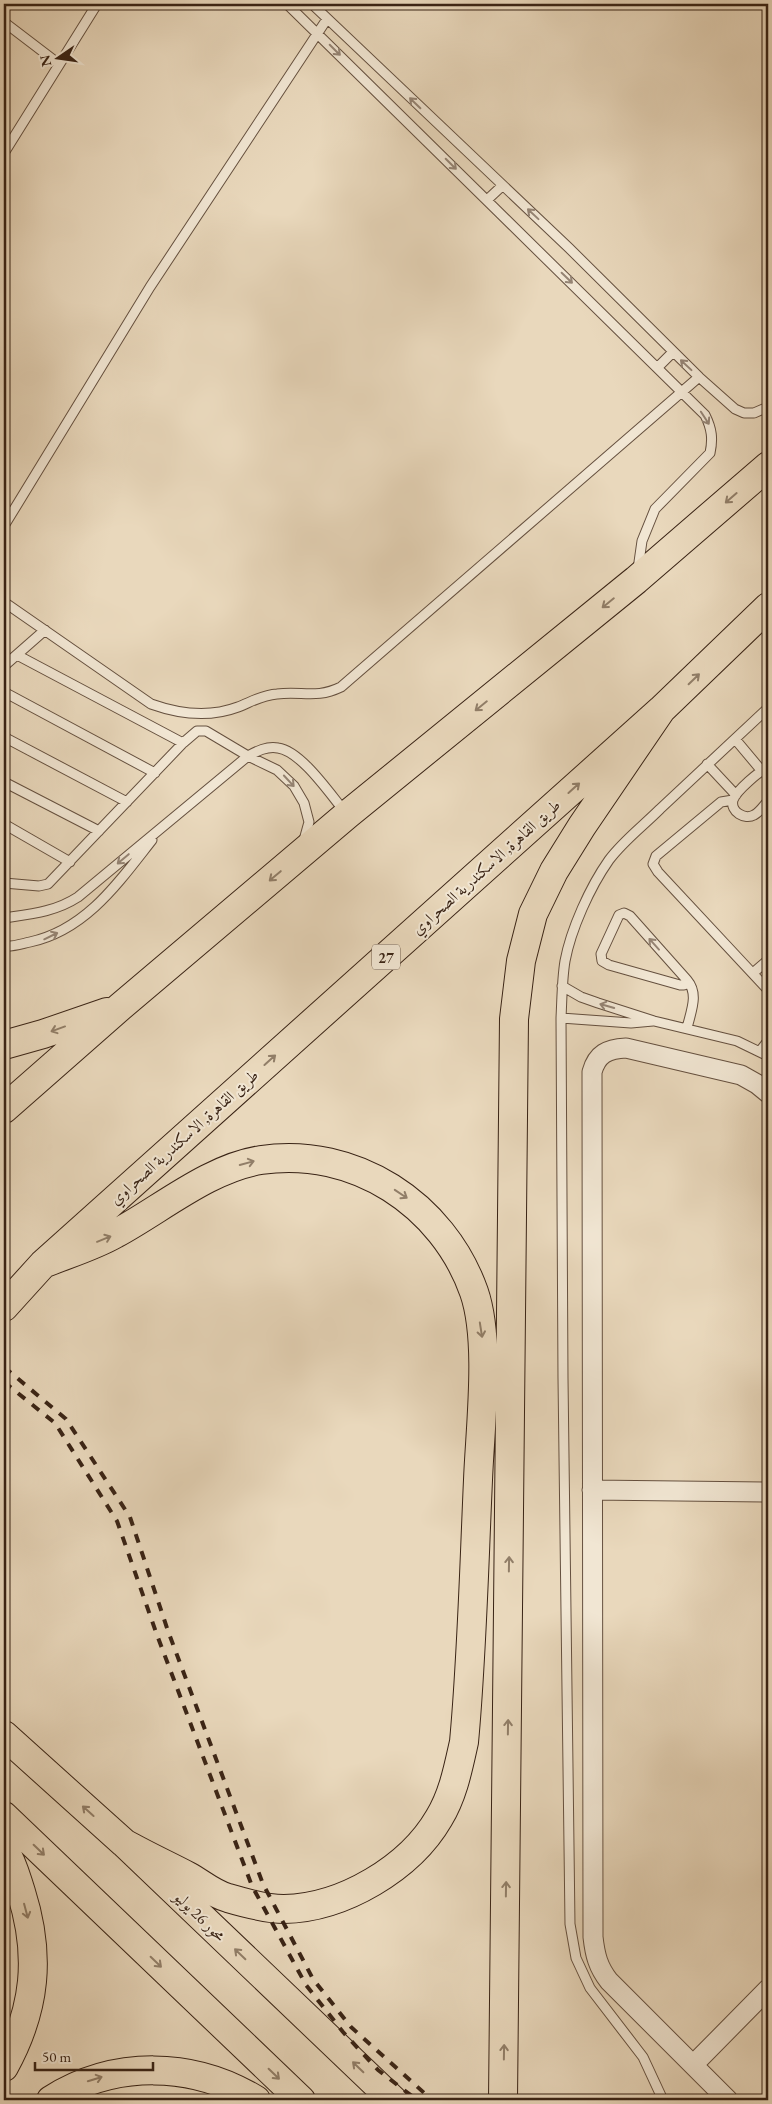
<svg xmlns="http://www.w3.org/2000/svg" width="772" height="2104" font-family="'EB Garamond',Amiri,serif">
<rect width="100%" height="100%" fill="#e9d8bc"/>
<filter id="stains"><feTurbulence type="fractalNoise" baseFrequency=".004" numOctaves="4"/><feColorMatrix values="0 0 0 0 .2 0 0 0 0 .09 0 0 0 0 .02 0 0 0 .5 -.17"/></filter>
<radialGradient id="worn" r=".72"><stop offset=".6" stop-color="#630" stop-opacity="0"/><stop offset="1" stop-color="#630" stop-opacity=".3"/></radialGradient>
<g fill="none" stroke-linecap="round" stroke-linejoin="round">
<defs>
<path id="lane" d="M287 4 705 415C712 429 713 439 710 453L655 509 642 541 638 569
M312 4 569 248 699 377 735 409 744 413H754L768 407
M4 22 59 64
M4 153 97 4
M487 200 502 186
M658 367 673 352
M4 526 150 287 327 19
M4 602 151 704C179 714 209 718 238 707 251 702 262 695 277 694 303 691 316 699 341 687L699 377
M17 655 183 743
M4 666 45 630
M4 692 155 773
M4 737 127 802
M735 739 761 770
M707 764 736 795
M768 768C760 770 736 791 733 800 730 812 745 820 754 815 760 812 764 805 768 801
M4 782 99 831
M733 800 721 802 656 856 653 864 658 872 768 990
M4 824 70 862
M4 883 39 886 48 884 183 743 197 731H206L248 756 277 770 294 786 304 803 309 822 304 840
M4 918C31 914 55 912 78 897L248 756C257 751 267 746 278 748 301 751 330 794 345 812
M4 946C13 947 21 944 30 942 86 930 119 882 152 840
M753 973 768 960
M687 980 684 985H680L609 965 602 961 601 954 619 915 624 913 630 916 687 980C699 994 691 1011 687 1028
M562 986 581 997 598 1003 654 1021 737 1041 768 1056
M561 1018 631 1023 653 1021
M760 1051 768 1041
M663 2100 643 2057 590 1988 576 1958 570 1924 563 1378 561 1018C562 999 562 979 565 961 571 929 590 887 609 860 623 841 643 826 660 809 696 775 732 742 768 708"/>
<path id="street" d="M592 1490 768 1492
M693 2065 768 1989
M728 2100 609 1981C598 1967 595 1955 593 1937L592 1072C597 1054 607 1049 626 1048L741 1075 757 1084 768 1093"/>
<path id="highway" d="M4 1045 43 1034 107 1012
M4 1109 120 1007 348 814 636 580 768 466
M43 1264C67 1254 92 1247 115 1234 160 1210 209 1168 261 1160 354 1146 443 1204 474 1292 491 1341 480 1427 478 1480 474 1568 472 1656 464 1742 458 1769 453 1795 439 1818 410 1868 343 1908 284 1909 266 1909 245 1903 228 1898 213 1894 201 1883 188 1876 167 1865 145 1855 124 1843
M4 1307 43 1264 661 710 768 607
M4 1735 124 1843 393 2100
M4 1816 301 2100
M4 1849C13 1863 16 1877 21 1892 41 1955 36 2009 4 2067
M51 2100C114 2060 193 2061 256 2100
M503 2100 514 1019 521 961 533 914 554 871 582 826 661 710"/>
</defs>
<use href="#lane" stroke="#65503f" stroke-width="11"/>
<use href="#street" stroke="#65503f" stroke-width="21"/>
<use href="#highway" stroke="#392315" stroke-width="30"/>
<use href="#lane" stroke="#f1e6d3" stroke-width="9"/>
<use href="#street" stroke="#f1e6d3" stroke-width="19"/>
<use href="#highway" stroke="#e9d8bc" stroke-width="28"/>
<path stroke="#392315" stroke-width="4" stroke-dasharray="9 9" stroke-linecap="butt" d="M4 1367 66 1419 130 1517 168 1631 263 1884 313 1979 351 2027 432 2100
M4 1382 55 1423 117 1521 157 1635 252 1886 306 1985 343 2032 378 2070 417 2100"/>
</g>
<defs><path id="oneway-shaft" d="M-6 0H5M1.5-3L5.5 0L1.5 3" fill="none" stroke-width="1.6" stroke-linecap="round" stroke-linejoin="round" transform="scale(1.25)"/></defs>
<g stroke="#958474">
<use href="#oneway-shaft" transform="translate(335 50) rotate(45)"/>
<use href="#oneway-shaft" transform="translate(415 103) rotate(-136)"/>
<use href="#oneway-shaft" transform="translate(451 164) rotate(45)"/>
<use href="#oneway-shaft" transform="translate(533 214) rotate(-137)"/>
<use href="#oneway-shaft" transform="translate(567 278) rotate(44)"/>
<use href="#oneway-shaft" transform="translate(686 365) rotate(-137)"/>
<use href="#oneway-shaft" transform="translate(705 418) rotate(57)"/>
<use href="#oneway-shaft" transform="translate(289 781) rotate(47)"/>
<use href="#oneway-shaft" transform="translate(123 859) rotate(140)"/>
<use href="#oneway-shaft" transform="translate(51 936) rotate(-26)"/>
<use href="#oneway-shaft" transform="translate(654 944) rotate(-132)"/>
<use href="#oneway-shaft" transform="translate(607 1006) rotate(-164)"/>
</g>
<g stroke="#917e68">
<use href="#oneway-shaft" transform="translate(731 498) rotate(139)"/>
<use href="#oneway-shaft" transform="translate(608 603) rotate(141)"/>
<use href="#oneway-shaft" transform="translate(694 679) rotate(-44)"/>
<use href="#oneway-shaft" transform="translate(481 706) rotate(141)"/>
<use href="#oneway-shaft" transform="translate(574 788) rotate(-42)"/>
<use href="#oneway-shaft" transform="translate(275 876) rotate(140)"/>
<use href="#oneway-shaft" transform="translate(58 1029) rotate(160)"/>
<use href="#oneway-shaft" transform="translate(270 1060) rotate(-42)"/>
<use href="#oneway-shaft" transform="translate(247 1163) rotate(-15)"/>
<use href="#oneway-shaft" transform="translate(401 1194) rotate(34)"/>
<use href="#oneway-shaft" transform="translate(104 1239) rotate(-22)"/>
<use href="#oneway-shaft" transform="translate(481 1330) rotate(81)"/>
<use href="#oneway-shaft" transform="translate(509 1564) rotate(-89)"/>
<use href="#oneway-shaft" transform="translate(508 1727) rotate(-89)"/>
<use href="#oneway-shaft" transform="translate(88 1811) rotate(-138)"/>
<use href="#oneway-shaft" transform="translate(39 1850) rotate(44)"/>
<use href="#oneway-shaft" transform="translate(506 1889) rotate(-89)"/>
<use href="#oneway-shaft" transform="translate(26 1911) rotate(75)"/>
<use href="#oneway-shaft" transform="translate(240 1954) rotate(-136)"/>
<use href="#oneway-shaft" transform="translate(156 1962) rotate(44)"/>
<use href="#oneway-shaft" transform="translate(504 2052) rotate(-89)"/>
<use href="#oneway-shaft" transform="translate(358 2067) rotate(-136)"/>
<use href="#oneway-shaft" transform="translate(274 2074) rotate(44)"/>
<use href="#oneway-shaft" transform="translate(95 2079) rotate(-17)"/>
</g>
<g text-anchor="middle" dominant-baseline="central" stroke-width="4" stroke-linejoin="round" paint-order="stroke">
<rect fill="#f1e6d3" stroke="#705e4e" stroke-width="1" x="372" y="944.5" width="28" height="25" rx="4"/>
<g font-size="15" font-weight="bold" fill="#392315">
<text x="386" y="957">27</text>
</g>
<g font-size="16" fill="#392315" stroke="#f1e6d3">
<text transform="translate(486 867) rotate(-42)">طريق القاهرة, الاسكندرية الصحراوي</text>
<text transform="translate(184 1137) rotate(-42)">طريق القاهرة, الاسكندرية الصحراوي</text>
<text transform="translate(200 1916) rotate(44)">محور 26 يوليو</text>
</g>
</g>
<rect width="772" height="2104" fill="none" stroke="#e9d8bc" stroke-width="20"/>
<rect x="5" y="5" width="762" height="2094" fill="none" stroke="#392315" stroke-width="2.5"/>
<rect x="10" y="10" width="752" height="2084" fill="none" stroke="#392315"/>
<g transform="translate(58 58) rotate(257)" stroke="#f1e6d3" stroke-width="4" paint-order="stroke">
<path d="M0-4L9 19L0 12L-9 19Z" fill="#392315"/>
<text y="-8" font-size="14" font-weight="bold" text-anchor="middle" fill="#392315">N</text>
</g>
<path d="M35 2062v8h118v-8" fill="none" stroke="#392315" stroke-width="2.5"/>
<text x="42" y="2062" font-size="15" fill="#392315" stroke="#f1e6d3" stroke-width="4" paint-order="stroke">50 m</text>
<rect width="100%" height="100%" filter="url(#stains)"/>
<rect width="100%" height="100%" fill="url(#worn)"/>
</svg>
